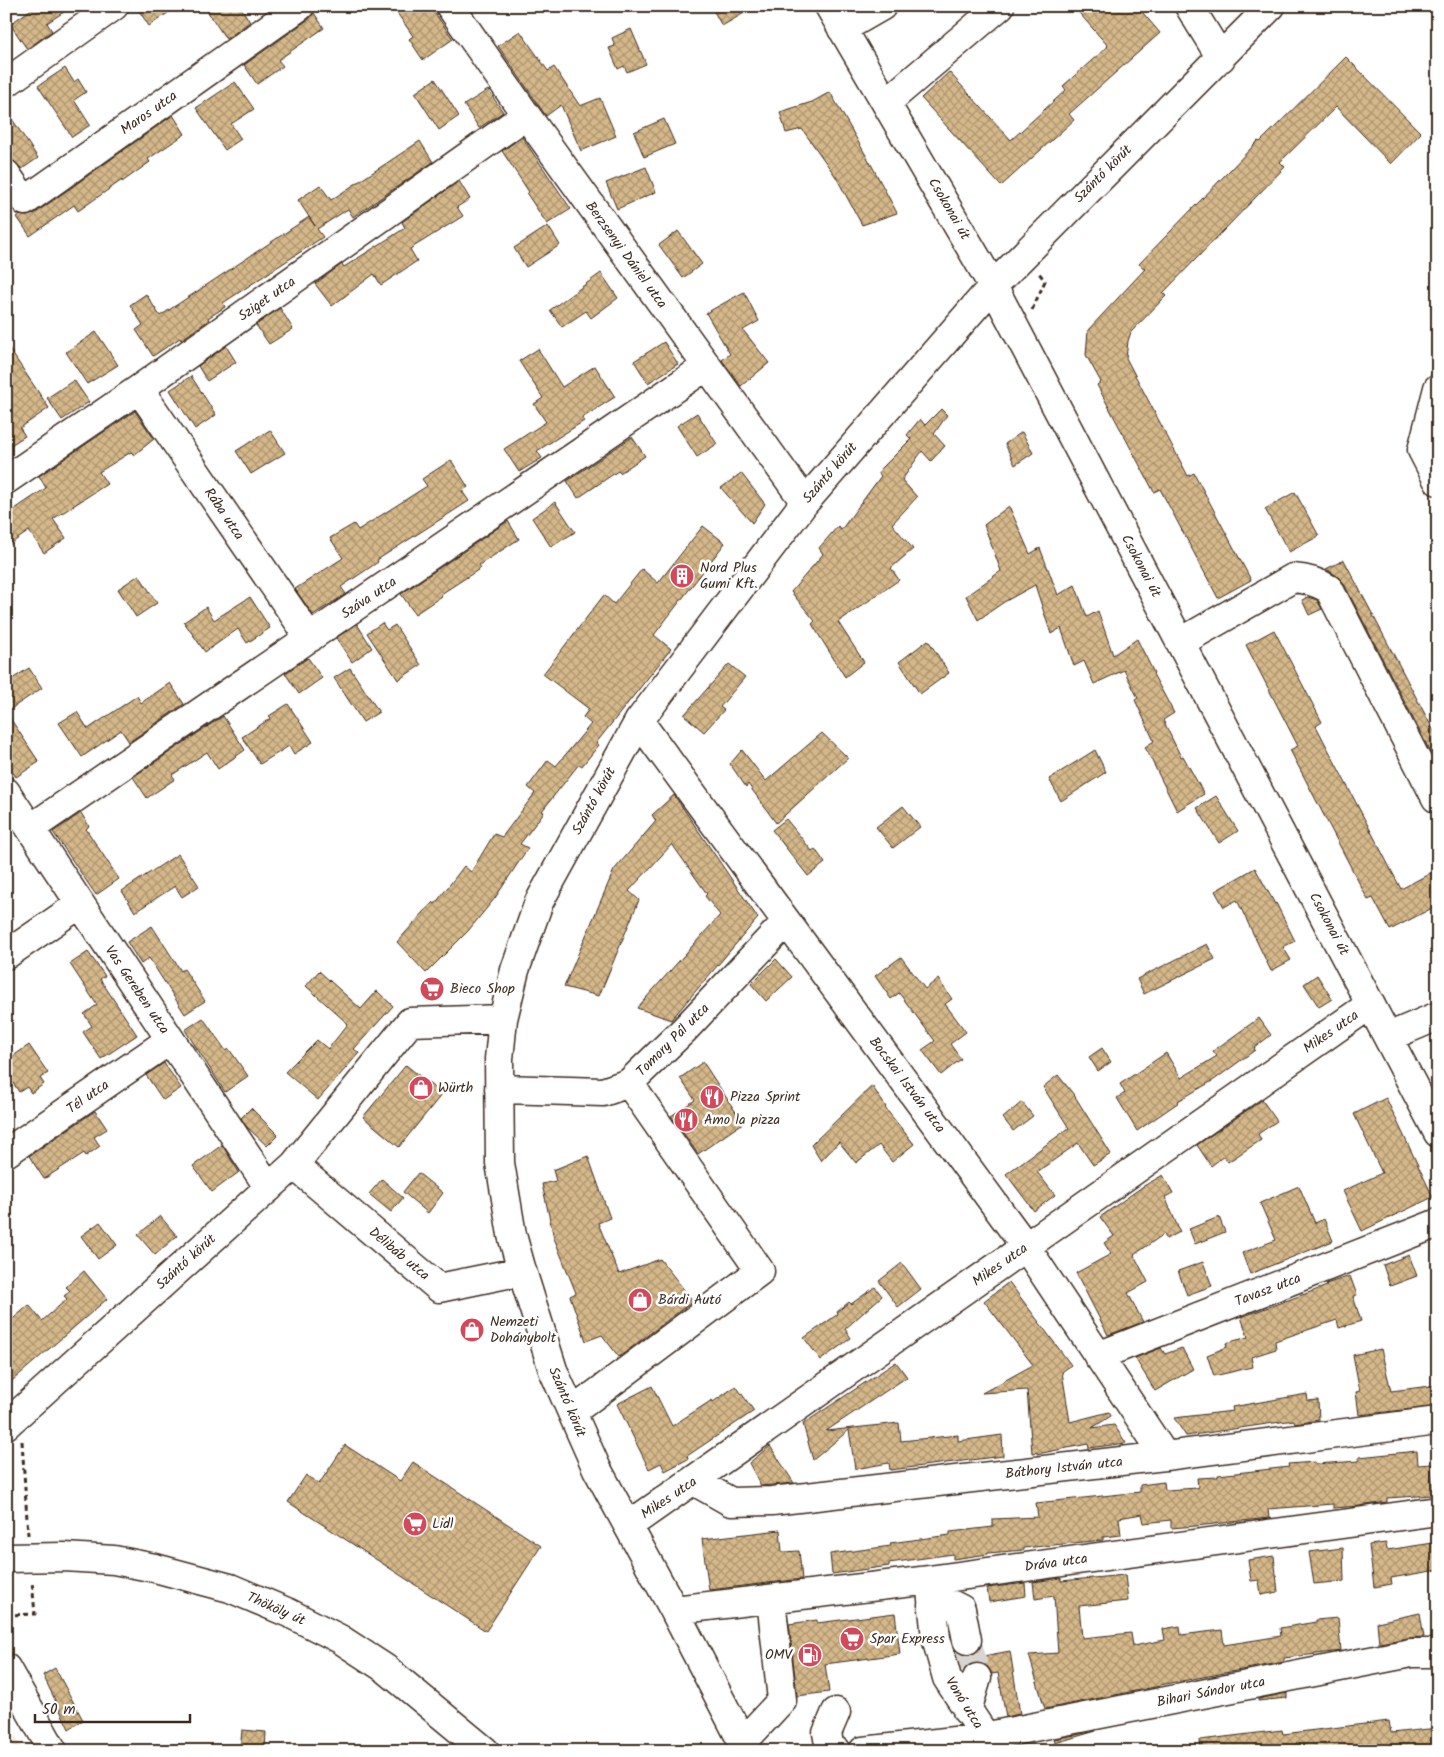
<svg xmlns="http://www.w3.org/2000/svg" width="1444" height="1757" font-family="Kalam,sans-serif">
<defs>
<pattern id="building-cross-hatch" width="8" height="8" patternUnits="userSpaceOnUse" patternTransform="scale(1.25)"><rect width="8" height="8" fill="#d5b88a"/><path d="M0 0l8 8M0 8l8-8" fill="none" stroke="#ae9670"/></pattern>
</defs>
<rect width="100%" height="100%" fill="#fff"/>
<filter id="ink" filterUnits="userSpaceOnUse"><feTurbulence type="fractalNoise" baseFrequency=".02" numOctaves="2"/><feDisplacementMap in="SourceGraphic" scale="10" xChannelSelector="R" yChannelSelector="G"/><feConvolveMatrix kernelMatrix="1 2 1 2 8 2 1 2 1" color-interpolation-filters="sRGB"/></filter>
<g filter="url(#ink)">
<path fill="#f2eadc" d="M6 1718 23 1751H6Z"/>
<path fill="url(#building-cross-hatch)" stroke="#3b2a1e" d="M36 6H73L47 23 52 31 27 49 10 24Z
M136 6H178L149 26Z
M204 6H240L250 22 226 39Z
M407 6H430L453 39 423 60 409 39 413 36 397 13Z
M711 6H756L722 26Z
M1073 6H1137L1160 33 1069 114 1074 120 1001 186 921 98 949 72 1011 140 1066 90 1063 86 1108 46Z
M314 13 324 28 278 60 283 66 257 84 244 65 309 19Z
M631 29 646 64 627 72 624 66 618 69 609 48 615 46 612 38Z
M520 31 548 71 554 67 580 106 600 98 616 136 581 151 561 105 546 116 498 46Z
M1346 57 1421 133 1391 164 1336 107 1280 162 1285 167 1163 293 1166 296 1131 332 1128 341 1126 358 1188 476 1194 473 1251 580 1218 598 1160 489 1154 492 1097 385 1101 382 1086 355 1088 330 1145 269 1139 264 1258 141 1260 142Z
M65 68 74 82 78 79 86 92 74 100 90 125 72 137 38 86Z
M435 79 459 116 439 130 415 93Z
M235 82 254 109 231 124 241 139 225 150 196 108Z
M488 90 503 112 479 128 464 105Z
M830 92 872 166 897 213 862 225 836 177 802 129 786 133 780 112 812 102Z
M6 110 38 158 22 169 13 160 6 159Z
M173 115 185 134 148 159 150 162 122 182V180L78 211 74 205 30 236 17 217 20 215 27 216 34 214Z
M664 119 675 144 644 157 634 132Z
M522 137 571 209 547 224 527 194 529 192 502 151Z
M420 141 433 162 353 217 348 209 317 229 323 237 223 303 225 307 208 318 209 320 181 340 180 338 153 356 136 330 143 325 130 305 146 294 160 316 309 217 315 226 298 200 320 185 331 200Z
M646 167 656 192 617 209 606 183Z
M459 181 470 199 457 207 463 216 410 249 417 261 381 285 374 274 332 306 315 284 342 264 344 267 405 228 402 222Z
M548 226 560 245 526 267 514 248Z
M678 231 702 264 683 278 659 245Z
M601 273 618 298 591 318 586 311 562 327 550 310Z
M744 292 759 321 743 330 769 363 741 386 722 360 730 354 706 313Z
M280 308 293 329 269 344 256 325Z
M96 332 118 365 87 384 66 352Z
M664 342 678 364 648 383 634 361Z
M6 344 49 408 20 428 25 436 6 448Z
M226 346 236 362 207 381 198 366Z
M538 349 562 387 595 366 615 397 582 418 584 421 537 451 542 458 519 472 504 449 546 422 534 404 543 398 519 361Z
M191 376 216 415 195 429 170 390Z
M74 380 89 402 62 420 47 398Z
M941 409 947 415 934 434 945 446 931 461 922 451 902 480 917 497 892 524 913 549 891 568 899 580 838 622 864 662 845 677 812 624 815 621 791 592 823 554 819 548 838 526 841 530 881 476 878 472 911 439 907 435 920 419 925 425Z
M135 411 154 439 134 455 131 452 99 472 107 484 53 519 66 538 44 553 29 531 6 547V515L46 488 39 476Z
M697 413 717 444 697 457 677 426Z
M270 430 285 453 251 474 236 451Z
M1022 432 1033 453 1015 465 1005 444Z
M632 437 645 456 620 473 618 471 578 498 567 481Z
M451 460 468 487 462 491 469 501 377 560 378 562 341 587 346 594 313 615 295 589 343 558 330 538 354 524 358 530 427 486 422 479Z
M741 473 765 504 752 523 721 488Z
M1295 492 1319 536 1289 552 1265 509Z
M555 502 575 532 551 547 532 518Z
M1009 506 1030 554 1040 548 1058 595 1075 585 1087 617 1098 611 1113 655 1137 639 1154 673 1153 674 1174 713 1163 720 1181 757 1183 756 1204 794 1177 811 1145 747 1154 741 1135 700 1138 698 1124 670 1094 684 1084 661 1074 666 1061 628 1051 634 1035 585 1004 602 978 620 966 596 1001 571 984 525Z
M508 521 519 539 479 565 481 568 441 594 442 596 415 614 401 594Z
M703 526 725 543 654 635 671 649 596 743 599 745 582 766 579 764 542 811 544 812 520 844 528 848 495 898 468 931 426 973 397 942 433 902 435 904 464 866 471 872 494 834 502 837 535 793 528 787 548 760 556 766 591 724 583 717 589 709 543 674 604 595 614 604 642 569 658 583Z
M1344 560 1438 739V767L1343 582 1337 576 1326 569Z
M139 575 157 603 136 617 118 589Z
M250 597 270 628 247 643 238 629 205 652 184 622 206 607 214 620Z
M1308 597 1317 600 1322 609 1309 615 1302 600Z
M382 623 387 630 395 625 421 665 398 680 367 633Z
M357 624 372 648 352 662 336 638Z
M1274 630 1322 722 1316 726 1401 889 1438 869V905L1390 930 1373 898 1368 900 1290 750 1298 746 1246 645Z
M928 640 949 673 920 694 899 662Z
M308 658 322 678 299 694 285 673Z
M729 664 745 677 720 707 724 710 704 732 684 715Z
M29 668 42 688 6 712 39 762 16 777 6 763V683Z
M350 668 379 712 363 722 334 678Z
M170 683 184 704 129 742 121 730 82 757 59 723 77 712 88 729 137 696 141 703Z
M288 704 313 742 294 754 289 746 260 764 242 737 271 718 269 716Z
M223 716 245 750 218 769 207 752 172 775 175 779 147 798 133 777Z
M822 733 848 758 776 823 748 784 746 787 730 764 742 750 766 781Z
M1095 750 1106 772 1061 801 1049 779Z
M674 795 758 918 671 1020 637 1008 720 915 705 896 707 894 672 844 629 891 639 900 599 996 564 987 614 870 656 821 652 815Z
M1216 796 1238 831 1219 843 1197 808Z
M903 806 920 827 893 848 876 827Z
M81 813 89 826 86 829 119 879 96 895 53 832Z
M786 819 812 851 815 849 825 863 808 876 772 830Z
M178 854 199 886 182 897 175 886 135 912 122 891Z
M1255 868 1275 904 1276 903 1295 941 1283 947 1291 960 1271 971 1237 900 1224 907 1215 891Z
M152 926 181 971 184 969 205 1001 185 1014 149 958 141 964 127 942Z
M1207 944 1215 959 1144 994 1137 979Z
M88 952 105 976 100 979 137 1035 101 1059 83 1032 92 1026 84 1014 97 1005 70 964Z
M901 957 925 989 938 979 952 999 945 1004 966 1032 950 1044 961 1059 941 1075 922 1050 935 1041 899 993 891 999 875 976Z
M776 959 792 977 766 1001 751 984Z
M319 971 361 1009 377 991 393 1006 354 1049 359 1053 318 1100 285 1072 317 1040 328 1049 348 1024 306 986Z
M1317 975 1332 999 1319 1007 1304 984Z
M203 1018 226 1051 229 1049 248 1076 225 1092 185 1030Z
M1259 1018 1271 1035 1254 1048 1255 1050 1214 1080 1178 1101 1179 1102 1137 1131 1117 1098 1125 1093 1120 1084 1166 1053 1181 1078 1217 1056 1213 1051Z
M29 1045 48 1073 40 1078 44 1084 31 1093 27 1087 19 1092 6 1072V1061Z
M1102 1048 1111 1062 1098 1071 1089 1057Z
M703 1062 743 1123 698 1154 671 1116 695 1100 680 1078Z
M164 1063 181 1088 163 1100 146 1075Z
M406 1065 442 1094 399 1147 363 1117Z
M1058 1075 1074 1095 1111 1154 1093 1165 1078 1143 1037 1172 1055 1195 1034 1211 1006 1174 1069 1128 1043 1087Z
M872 1086 886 1107 885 1108 914 1144 892 1162 879 1145 856 1163 839 1142 821 1161 811 1145Z
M1386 1098 1433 1197 1362 1231 1343 1191 1382 1173 1354 1114Z
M1262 1100 1277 1121 1258 1134 1261 1140 1228 1162 1224 1156 1211 1166 1197 1145Z
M1022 1102 1033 1116 1013 1131 1003 1118Z
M251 1108 278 1135 267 1146 246 1126 241 1118Z
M95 1111 107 1129 94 1137 100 1146 86 1156 84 1153 44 1179 29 1156Z
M222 1145 239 1172 212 1192 193 1166Z
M588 1156 610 1218 598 1223 619 1274 660 1259 693 1301 619 1357 602 1335 586 1341 570 1296 576 1293 554 1238 542 1184 556 1181 553 1170Z
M418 1173 443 1193 428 1213 403 1192Z
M1163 1175 1173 1193 1165 1197 1180 1232 1166 1239 1164 1234 1134 1255 1148 1282 1128 1293 1143 1322 1108 1335 1076 1273 1111 1254 1104 1243 1114 1236 1100 1217 1142 1187Z
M382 1179 403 1198 391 1212 369 1194Z
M1299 1186 1315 1223 1324 1219 1333 1241 1250 1274 1242 1253 1276 1240 1260 1203Z
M160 1216 177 1236 155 1255 138 1235Z
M1219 1217 1225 1232 1195 1244 1189 1229Z
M100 1222 117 1245 98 1259 81 1236Z
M1409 1255 1417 1276 1390 1286 1383 1265Z
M1203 1262 1212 1286 1187 1295 1178 1271Z
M902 1263 921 1289 898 1307 879 1281Z
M84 1271 107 1299 6 1386V1325L29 1305 42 1321 67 1299 64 1296 70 1291 66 1287Z
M1350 1276 1357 1295 1353 1296 1361 1321 1339 1328 1337 1320 1275 1341 1276 1349 1251 1357 1253 1367 1214 1376 1207 1355 1227 1347 1226 1343 1248 1337 1241 1317 1327 1286 1326 1284Z
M1009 1282 1071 1365 1062 1372 1070 1422 1109 1412 1111 1416 1092 1428 1114 1425 1126 1443 1089 1448 1088 1444 1037 1454V1452L1032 1453 1027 1390 982 1393 1033 1365 984 1301Z
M875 1287 882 1296 845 1329 851 1338 821 1360 804 1338 838 1314 837 1312 849 1302 851 1304Z
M1161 1348 1165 1354 1182 1348 1193 1369 1155 1391 1135 1358Z
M1381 1349 1391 1391 1438 1385V1406L1359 1415 1356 1392 1360 1391 1353 1355Z
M896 1362 907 1377 826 1431 899 1423 901 1441 958 1435V1441L1002 1435 1003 1456 890 1470 889 1463 855 1469 849 1430 813 1460 803 1424Z
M652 1386 672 1426 712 1400 713 1402 736 1386 754 1411 687 1456 688 1459 665 1471 661 1463 649 1469 617 1404Z
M1307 1394 1308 1401 1318 1400 1319 1420 1295 1424 1294 1420 1186 1436 1174 1418 1233 1411 1232 1407Z
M345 1445 400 1481 413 1462 541 1546 486 1631 288 1502 306 1475 319 1484Z
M770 1446 794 1483 761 1486 749 1463Z
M1417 1451 1418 1465 1431 1464 1433 1495 1387 1498V1502L1359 1506 1333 1508V1504L1268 1509 1269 1518 1196 1526 1171 1528V1520L1144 1523 1142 1514 1119 1518 1121 1535 1103 1537V1540L1024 1548V1550L988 1553V1554L953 1559V1554L889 1563V1566L832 1574 830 1554 891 1546 890 1543 950 1535V1532L993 1527V1519L1038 1517 1036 1503 1140 1492V1485L1164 1482 1165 1490 1198 1488 1197 1478 1218 1477V1475L1289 1467 1288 1464 1315 1462 1316 1464 1359 1461V1457Z
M780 1530 782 1552 799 1551 802 1579 709 1590 702 1539Z
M1386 1543 1387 1550 1433 1543 1437 1570 1391 1578 1392 1584 1374 1587 1369 1545Z
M1343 1548 1344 1581 1314 1584 1309 1552Z
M1274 1556 1278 1592 1261 1595 1259 1580 1251 1581 1248 1560Z
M1125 1575 1128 1601 1079 1606 1082 1638 1131 1633 1133 1646 1165 1640 1163 1629 1180 1626 1181 1635 1222 1630 1224 1645 1281 1636 1280 1628 1316 1622V1620L1338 1618 1341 1651 1284 1658V1662L1160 1685V1686L1045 1709 1029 1655 1058 1653 1054 1596 1035 1599 1033 1582 1061 1578V1581Z
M1025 1583 1026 1596 989 1602 987 1588Z
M895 1613 900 1654 825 1664 829 1692 797 1696 789 1624 817 1620V1623Z
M1420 1613 1424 1637 1408 1638 1379 1643 1377 1622Z
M1010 1651 1020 1714 1006 1717 998 1673 992 1674 988 1667 981 1663H973L965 1669 962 1660Z
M55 1668 83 1720 69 1729 43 1675Z
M1287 1693V1698L1258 1701V1699Z
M1389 1721 1391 1733 1438 1728V1751H1201L1200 1740 1282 1730 1283 1734Z
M242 1730 266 1732 265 1751H240Z
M1096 1731 1055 1743 1054 1739Z"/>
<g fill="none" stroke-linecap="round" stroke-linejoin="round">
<path stroke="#d8d4d2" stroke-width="28" stroke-dasharray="28 14" stroke-linecap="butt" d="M967 1640 977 1678"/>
<defs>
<path id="minor" d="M450 6 526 115 805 502
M829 6 993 286 1438 1133
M1189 6 1221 58
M842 29 882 6
M6 83 114 6
M886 103 1000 6
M6 174 25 201 300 6
M1438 388 1422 450 1438 481
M139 389 310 638
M6 480 139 389 526 115
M1181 642 1293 578C1306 579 1318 582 1329 589L1436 798
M639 721 1026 1247 1165 1456
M6 792 269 1188
M31 828 707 366
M6 955 80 904
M1388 1037 1438 1016
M499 1089 603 1092 629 1083 684 1030 786 922
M6 1153 170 1040
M294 1165 439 1288 522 1271
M1098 1356 1438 1223
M572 1412 760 1271 629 1083
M6 1425 294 1165 410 1022 503 1019
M694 1481 731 1502 772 1501 1165 1456 1438 1421
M628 1526 1371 1004
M930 1580 936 1638 947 1678 985 1736 987 1751
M932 1605H953L961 1609 967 1640
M674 1610 930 1580 1438 1511
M6 1668 53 1751
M967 1711 977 1678
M742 1743 782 1700 771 1599
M747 1751 674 1610 597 1469 553 1370 522 1271 512 1235 500 1163 499 1059 503 1019 515 970 539 902 639 721 805 502 993 286 1271 6
M836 1751 830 1749 827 1733 836 1712
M863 1751 973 1739 1411 1653H1438"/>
<path id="major" d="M6 1558 64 1557 114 1560 155 1568 230 1588 289 1613 340 1639 386 1669 485 1751
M745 1751V1747"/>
</defs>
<use href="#minor" stroke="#3b2a1e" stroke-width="31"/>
<use href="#major" stroke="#3b2a1e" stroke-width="31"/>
<path stroke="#3b2a1e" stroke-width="3" stroke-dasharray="5 4" stroke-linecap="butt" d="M1032 310 1045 281 1039 273
M22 1441 28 1535
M6 1615 35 1614 32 1581"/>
<use href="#minor" stroke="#fff" stroke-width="28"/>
<use href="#major" stroke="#fff" stroke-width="28"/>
</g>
</g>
<defs>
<symbol id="building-disc" viewBox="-11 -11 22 22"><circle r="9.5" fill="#d1495b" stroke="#fff"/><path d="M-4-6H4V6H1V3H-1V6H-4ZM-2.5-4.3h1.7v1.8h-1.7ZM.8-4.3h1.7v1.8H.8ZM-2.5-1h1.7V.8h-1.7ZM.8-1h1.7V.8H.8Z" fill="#fff"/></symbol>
<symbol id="supermarket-disc" viewBox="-11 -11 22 22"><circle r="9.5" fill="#d1495b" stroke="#fff"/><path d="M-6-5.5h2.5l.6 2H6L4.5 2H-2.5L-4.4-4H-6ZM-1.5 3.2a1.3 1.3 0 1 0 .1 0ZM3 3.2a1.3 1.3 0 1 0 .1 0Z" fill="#fff"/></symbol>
<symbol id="shop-disc" viewBox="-11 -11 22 22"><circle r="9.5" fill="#d1495b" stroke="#fff"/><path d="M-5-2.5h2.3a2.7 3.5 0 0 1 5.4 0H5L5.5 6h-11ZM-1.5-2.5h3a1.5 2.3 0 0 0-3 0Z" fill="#fff"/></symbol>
<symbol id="restaurant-disc" viewBox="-11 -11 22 22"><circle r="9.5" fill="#d1495b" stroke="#fff"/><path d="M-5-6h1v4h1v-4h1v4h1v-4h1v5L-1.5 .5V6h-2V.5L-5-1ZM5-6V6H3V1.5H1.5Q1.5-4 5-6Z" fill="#fff"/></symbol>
<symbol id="fuel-disc" viewBox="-11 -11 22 22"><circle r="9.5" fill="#d1495b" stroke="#fff"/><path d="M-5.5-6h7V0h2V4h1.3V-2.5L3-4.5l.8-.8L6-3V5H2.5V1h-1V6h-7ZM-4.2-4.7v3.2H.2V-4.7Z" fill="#fff"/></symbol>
</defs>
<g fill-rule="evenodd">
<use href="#building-disc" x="668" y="562" width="28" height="28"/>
<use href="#supermarket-disc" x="418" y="975" width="28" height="28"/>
<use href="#shop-disc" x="407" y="1074" width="28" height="28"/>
<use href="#restaurant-disc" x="698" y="1083" width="28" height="28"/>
<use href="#restaurant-disc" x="672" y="1106" width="28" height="28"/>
<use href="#shop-disc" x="626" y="1286" width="28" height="28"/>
<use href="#shop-disc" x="458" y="1316" width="28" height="28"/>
<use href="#supermarket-disc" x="401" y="1510" width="28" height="28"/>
<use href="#supermarket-disc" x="838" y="1625" width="28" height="28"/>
<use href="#fuel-disc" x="796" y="1641" width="28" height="28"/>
</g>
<g text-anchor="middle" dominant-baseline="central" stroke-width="5" stroke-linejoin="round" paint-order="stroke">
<g font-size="14" fill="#3b2a1e" stroke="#fff">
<text transform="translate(149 113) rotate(-35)">Maros utca</text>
<text transform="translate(1103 174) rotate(-45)">Szántó körút</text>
<text transform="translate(949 209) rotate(60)">Csokonai út</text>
<text transform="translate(626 255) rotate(54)">Berzsenyi Dániel utca</text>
<text transform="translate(267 299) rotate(-35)">Sziget utca</text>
<text transform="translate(830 473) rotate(-49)">Szántó körút</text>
<text transform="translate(224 514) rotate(56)">Rába utca</text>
<text transform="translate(1141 566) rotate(62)">Csokonai út</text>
<text transform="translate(369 598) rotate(-34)">Száva utca</text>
<text transform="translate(594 801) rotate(-61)">Szántó körút</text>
<text transform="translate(1329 924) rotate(62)">Csokonai út</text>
<text transform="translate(137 990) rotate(56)">Vas Gereben utca</text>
<text transform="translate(1331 1032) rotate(-35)">Mikes utca</text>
<text transform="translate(673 1040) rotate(-45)">Tomory Pál utca</text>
<text transform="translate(907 1085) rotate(53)">Bocskai István utca</text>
<text transform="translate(88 1097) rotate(-35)">Tél utca</text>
<text transform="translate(399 1254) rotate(40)">Délibáb utca</text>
<text transform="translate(186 1262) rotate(-42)">Szántó körút</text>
<text transform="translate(1000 1265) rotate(-35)">Mikes utca</text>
<text transform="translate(1268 1290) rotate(-21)">Tavasz utca</text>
<text transform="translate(567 1402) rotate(67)">Szántó körút</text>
<text transform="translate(1064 1468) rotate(-6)">Báthory István utca</text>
<text transform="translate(669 1498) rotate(-34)">Mikes utca</text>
<text transform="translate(1056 1563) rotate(-8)">Dráva utca</text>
<text transform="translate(276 1609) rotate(24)">Thököly út</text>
<text transform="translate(1211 1692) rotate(-11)">Bihari Sándor utca</text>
<text transform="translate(964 1703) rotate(58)">Vonó utca</text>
</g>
<g font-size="14" fill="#3b2a1e" stroke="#fff" text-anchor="start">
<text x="700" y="568">Nord Plus<tspan x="700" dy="16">Gumi Kft.</tspan></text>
<text x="450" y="989">Bieco Shop</text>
<text x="438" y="1088">Würth</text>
<text x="730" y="1097">Pizza Sprint</text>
<text x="704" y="1120">Amo la pizza</text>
<text x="658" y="1300">Bárdi Autó</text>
<text x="490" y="1322">Nemzeti<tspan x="490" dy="16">Dohánybolt</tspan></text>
<text x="432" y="1524">Lidl</text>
<text x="870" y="1639">Spar Express</text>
<text x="792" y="1655" text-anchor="end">OMV</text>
</g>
</g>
<rect width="1444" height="1757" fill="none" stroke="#fff" stroke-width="25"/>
<rect x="12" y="12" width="1419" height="1732" fill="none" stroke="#3b2a1e" stroke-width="2" filter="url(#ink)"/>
<path d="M35 1714v8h155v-8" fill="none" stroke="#3b2a1e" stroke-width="2.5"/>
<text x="42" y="1714" font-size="15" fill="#3b2a1e" stroke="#ffffff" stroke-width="4" paint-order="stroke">50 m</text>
</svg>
